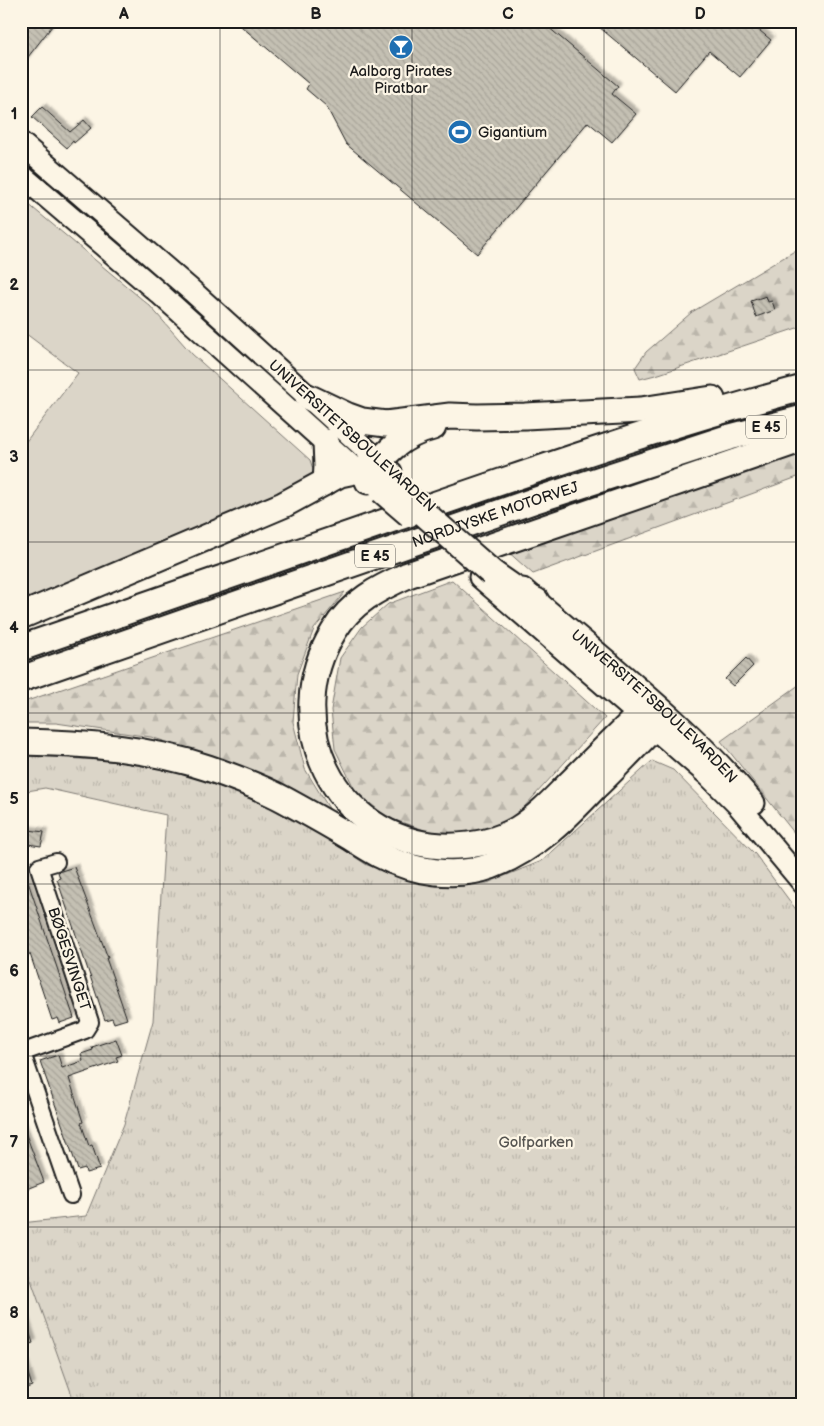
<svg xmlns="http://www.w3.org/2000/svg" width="824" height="1426" font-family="'Balsamiq Sans',sans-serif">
<defs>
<pattern id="forest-firs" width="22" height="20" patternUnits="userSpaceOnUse" patternTransform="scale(1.25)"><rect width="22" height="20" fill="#dbd5c8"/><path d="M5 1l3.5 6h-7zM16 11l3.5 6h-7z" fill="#bbb6ab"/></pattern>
<pattern id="park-tufts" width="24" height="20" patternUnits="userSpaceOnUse" patternTransform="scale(1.25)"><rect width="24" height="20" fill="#dbd5c8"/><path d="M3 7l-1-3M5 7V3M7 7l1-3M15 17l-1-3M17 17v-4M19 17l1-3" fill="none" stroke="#bbb6ab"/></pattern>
<pattern id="building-back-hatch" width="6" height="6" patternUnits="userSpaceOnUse" patternTransform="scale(1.25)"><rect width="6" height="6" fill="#c4c0b3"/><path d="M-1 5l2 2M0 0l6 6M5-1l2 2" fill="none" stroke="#a8a499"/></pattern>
<filter id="shadow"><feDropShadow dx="3.5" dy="-3.5" stdDeviation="1" flood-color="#0004"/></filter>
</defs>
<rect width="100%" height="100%" fill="#fcf5e5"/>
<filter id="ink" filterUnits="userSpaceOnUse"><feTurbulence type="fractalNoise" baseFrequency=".02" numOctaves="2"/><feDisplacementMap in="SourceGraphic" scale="10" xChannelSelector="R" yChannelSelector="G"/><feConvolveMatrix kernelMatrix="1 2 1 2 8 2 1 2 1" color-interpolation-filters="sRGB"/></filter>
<g filter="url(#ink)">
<path fill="#ebe5d6" d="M21 1252 73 1398 72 1405H21Z"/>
<path fill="#dbd5c8" stroke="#7c7872" d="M21 198 150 306 192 354 310 460 314 472 305 482 21 604V448L78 373 21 330Z"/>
<path fill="url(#forest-firs)" stroke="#7c7872" d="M803 246V326L659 374 640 379 635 368 646 352 692 312Z
M803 452V475L533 574 506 550Z
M452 580 605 718 515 817 477 833 436 834 386 817 355 790 335 749 331 710 340 658 362 627 388 604Z
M345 592 314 629 297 674 293 722 305 769 330 810 244 767 151 737 56 723H21V703Z
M803 682V844L721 741Z"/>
<path fill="url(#park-tufts)" stroke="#7c7872" d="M21 755 112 761 188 773 287 812 367 865 436 886 487 883 542 861 652 761 673 770 755 854 803 919V1405H72L73 1398 21 1252V1223L86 1216 124 1124 153 1021 166 815 45 788 21 792Z"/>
<path fill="url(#building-back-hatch)" stroke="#1c1c1c" filter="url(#shadow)" d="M28 21H56L21 66V30Z
M235 21H541L618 86 612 94 636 114 612 142 588 122 477 254 346 144 326 106 306 89 309 84Z
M592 21H748L771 40 740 77 709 51 675 91Z
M42 107 70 132 84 120 91 128 74 143 73 141 67 148 32 117Z
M766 296 768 302 772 301 775 310 756 317 751 301Z
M746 658 753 666 733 686 725 679Z
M21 829 44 832 41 846 21 843Z
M74 867 108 958H106L127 1019 114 1023 112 1018 105 1020 57 879 60 878 58 872Z
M24 870 74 1018 60 1023 58 1018 52 1020 30 954H28L21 934V871Z
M116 1039 122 1055 116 1057 118 1061 69 1078 83 1122 81 1123 89 1146 92 1145 100 1169 86 1173 85 1168 78 1170 40 1061 58 1055 62 1068 83 1061 81 1054 93 1050 92 1047Z
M22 1124 44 1182 24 1190 21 1183Z
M23 1314 33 1343 21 1347V1315Z
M21 1358H23L32 1386 21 1390Z"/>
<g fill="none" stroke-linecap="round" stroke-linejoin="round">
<defs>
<path id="minor" d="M21 1053 85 1030 90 1022 39 867 56 862
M22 1053 71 1195"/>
<g id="major">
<path d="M21 143 192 291 391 472"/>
<path d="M21 175 159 293 366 479"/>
<path d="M480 577 707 774 738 805 803 883"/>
<path id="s1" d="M523 589C601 658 688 723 754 803"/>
</g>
<g id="highway">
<path d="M308 397 348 416 362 421 386 424 450 416 477 417 525 416 641 410 712 399"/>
<path d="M326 442 327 466 326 482"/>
<path d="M368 481C380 454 404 434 433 427"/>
<path d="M492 573 525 596 536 601"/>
<path d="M21 616 283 505 340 474 364 469 379 476 394 487"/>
<path d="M21 648C145 605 269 562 393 519 529 472 664 425 803 388"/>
<path id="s2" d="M21 679 533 501 730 437 803 418"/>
<path d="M639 715C616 737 594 759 572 781 555 798 539 816 518 829 496 842 468 847 442 846 333 840 278 721 334 631 351 602 379 588 408 575L803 439"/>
<path d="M21 742C84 743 149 748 208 768 234 777 261 787 285 800 305 811 325 822 345 834 357 841 368 849 380 855 412 872 456 879 491 866 534 850 564 820 595 787 615 768 634 748 653 728"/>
</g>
</defs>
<use href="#minor" stroke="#1c1c1c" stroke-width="20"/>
<use href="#major" stroke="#1c1c1c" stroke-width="25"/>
<use href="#highway" stroke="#1c1c1c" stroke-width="29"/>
<use href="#minor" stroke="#fcf5e5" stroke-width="16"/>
<use href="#major" stroke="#fcf5e5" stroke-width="21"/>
<use href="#highway" stroke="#fcf5e5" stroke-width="25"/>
<defs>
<path id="major-bridge" d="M381 492 409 516"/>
<path id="highway-bridge" d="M394 487 492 573"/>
</defs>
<use href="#major-bridge" stroke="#1c1c1c" stroke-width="25" stroke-linecap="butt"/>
<use href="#highway-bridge" stroke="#1c1c1c" stroke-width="29" stroke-linecap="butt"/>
<use href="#major-bridge" stroke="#fcf5e5" stroke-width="21"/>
<use href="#highway-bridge" stroke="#fcf5e5" stroke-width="25"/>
</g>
</g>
<path fill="none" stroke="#1c1c1c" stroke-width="1" stroke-opacity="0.55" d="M220 21V1405M412 21V1405M604 21V1405M21 199H803M21 370H803M21 542H803M21 713H803M21 884H803M21 1056H803M21 1227H803"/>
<defs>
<symbol id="bar-disc" viewBox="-11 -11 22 22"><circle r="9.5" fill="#1f6fb2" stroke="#fcf5e5"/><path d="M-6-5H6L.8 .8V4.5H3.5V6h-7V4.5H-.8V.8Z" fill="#fff"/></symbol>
<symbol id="stadium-disc" viewBox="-11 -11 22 22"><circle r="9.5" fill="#1f6fb2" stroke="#fcf5e5"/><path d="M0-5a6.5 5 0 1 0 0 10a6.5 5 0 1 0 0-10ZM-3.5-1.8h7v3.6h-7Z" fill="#fff"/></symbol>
</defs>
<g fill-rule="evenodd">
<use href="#bar-disc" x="387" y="33" width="28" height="28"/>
<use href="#stadium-disc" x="446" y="118" width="28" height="28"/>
</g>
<g text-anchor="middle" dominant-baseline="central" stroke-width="4.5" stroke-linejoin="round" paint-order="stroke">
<g fill="#fcf5e5" stroke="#5f5d58" stroke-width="1">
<rect x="746" y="415.5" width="40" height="23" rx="4"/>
<rect x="355" y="544.5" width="40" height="23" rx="4"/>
</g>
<g font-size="14" font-weight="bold" fill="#1c1c1c">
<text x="766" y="427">E 45</text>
<text x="375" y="556">E 45</text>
</g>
<g font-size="15" fill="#1c1c1c" stroke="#fcf5e5">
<text x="401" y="71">Aalborg Pirates<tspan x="401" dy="17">Piratbar</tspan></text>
<text x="478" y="132" text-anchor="start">Gigantium</text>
</g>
<g font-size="15" fill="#1c1c1c" stroke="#fcf5e5">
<text transform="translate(352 436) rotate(42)">UNIVERSITETSBOULEVARDEN</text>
<text stroke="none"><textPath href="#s2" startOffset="502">NORDJYSKE MOTORVEJ</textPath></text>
<text stroke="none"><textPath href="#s1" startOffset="176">UNIVERSITETSBOULEVARDEN</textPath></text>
<text transform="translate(69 959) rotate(72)">BØGESVINGET</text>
</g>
<g font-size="15" fill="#555450" stroke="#fcf5e5">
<text x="536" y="1142">Golfparken</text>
</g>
</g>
<rect width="824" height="1426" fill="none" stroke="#fcf5e5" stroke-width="55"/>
<rect x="28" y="28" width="768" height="1370" fill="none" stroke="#1c1c1c" stroke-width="2"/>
<g font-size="16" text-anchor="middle" font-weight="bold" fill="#1c1c1c">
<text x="124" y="19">A</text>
<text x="316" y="19">B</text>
<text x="508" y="19">C</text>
<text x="700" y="19">D</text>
<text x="14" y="119">1</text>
<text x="14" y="290">2</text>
<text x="14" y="462">3</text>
<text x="14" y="633">4</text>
<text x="14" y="804">5</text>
<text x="14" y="976">6</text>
<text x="14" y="1147">7</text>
<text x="14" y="1318">8</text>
</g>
</svg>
